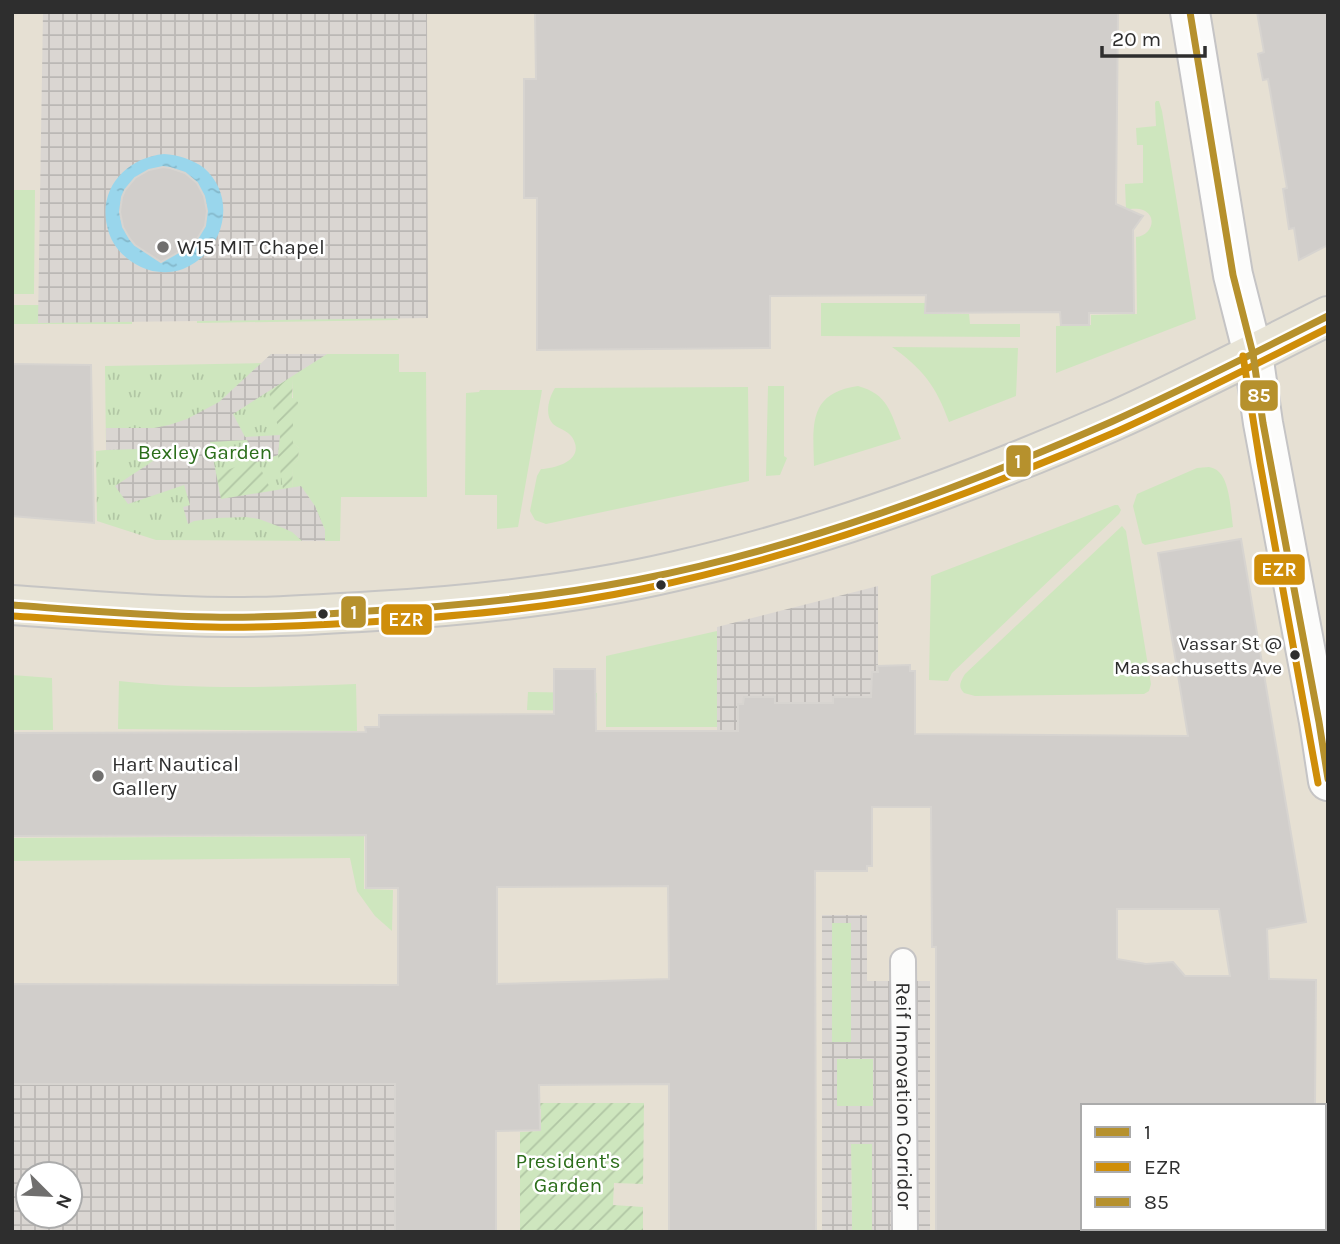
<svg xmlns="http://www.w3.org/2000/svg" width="1340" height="1244" font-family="Karla,sans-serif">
<defs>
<pattern id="park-tufts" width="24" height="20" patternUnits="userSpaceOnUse" patternTransform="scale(1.75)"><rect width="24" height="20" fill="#cee6be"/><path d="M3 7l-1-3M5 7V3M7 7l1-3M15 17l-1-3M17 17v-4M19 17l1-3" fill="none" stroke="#b1c6a4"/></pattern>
<pattern id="garden-furrows" width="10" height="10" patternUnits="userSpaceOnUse" patternTransform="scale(1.75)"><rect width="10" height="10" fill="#cee6be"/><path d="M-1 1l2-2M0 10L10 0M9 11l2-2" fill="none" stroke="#b1c6a4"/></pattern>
<pattern id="plaza-grid" width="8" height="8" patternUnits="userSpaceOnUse" patternTransform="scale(1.75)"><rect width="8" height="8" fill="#dad6d2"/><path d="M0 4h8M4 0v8" fill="none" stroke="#bbb8b5"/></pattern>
<pattern id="water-ripples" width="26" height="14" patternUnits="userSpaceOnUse" patternTransform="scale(1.75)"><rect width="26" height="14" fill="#99d6ec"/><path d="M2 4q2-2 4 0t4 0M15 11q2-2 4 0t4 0" fill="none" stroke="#84b8cb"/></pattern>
</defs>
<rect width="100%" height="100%" fill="#ece8e4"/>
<path fill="#e6e0d3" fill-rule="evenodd" d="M12 12H1328V1232H12ZM1083 1106H1324V1228H1083ZM28 1174H70V1216H28Z"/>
<path fill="#cee6be" d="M1156 101H1159L1162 111 1196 319 1056 373V326L1091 325V315L1137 314 1136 237C1152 236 1158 216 1143 210 1139 208 1131 209 1126 209L1125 184 1143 183V145H1137L1136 128 1156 126 1155 103Z
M12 190H35L34 294H12Z
M821 303H926V314H969L970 324H1020V337L821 336Z
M376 304 399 320 197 323V306Z
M12 305H132V324H12Z
M892 347 1018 348 1016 396 949 422C936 386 923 369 892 347Z
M327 354H399V372H426L427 497H341L340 541H325V530L308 495 292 488 293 464 298 460 299 448 293 443V375Z
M768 386H784V456L787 458 780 475 766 476Z
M858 386C888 394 891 413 901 439L814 466C813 425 808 393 858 386Z
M748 387 749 481 546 524 535 520 530 511 537 476 541 469C558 468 586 459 572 437 567 430 559 429 553 424 544 415 549 397 555 388Z
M480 390H542L518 527 497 529V495H465L466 393 479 392Z
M1209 467C1213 468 1216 469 1219 472 1230 482 1231 513 1233 527L1145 545 1142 543 1133 506 1137 494 1197 468Z
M1115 505H1118L1121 510 1119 514 952 673 948 681 929 680 931 576Z
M1122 526 1126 531 1151 684 1149 691 1144 694 975 696 964 693C957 686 961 681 965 674Z
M717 631V727H606V656Z
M12 675 52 678 53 730H12Z
M119 681C198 690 277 687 356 684L357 731 118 729Z
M528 692 597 693 596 711 527 710Z
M364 836V889L393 890 392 931 375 916 357 891 350 858 12 861V838Z
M832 923H851L852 1042H832Z
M837 1059H873V1106H837Z
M851 1144H872V1232H852Z"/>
<path fill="url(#park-tufts)" d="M271 354H327L293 375 292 398 298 402V416L293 420V443L299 448 298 460 293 464 292 488 301 486C313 502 325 521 325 541L156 540 97 521 96 451 106 450 105 366 263 363Z"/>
<path fill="url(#garden-furrows)" d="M293 375 292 398 298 402V416L293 420V443L299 448 298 460 293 464 292 488 283 489 278 455 280 435 269 392Z
M256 459 272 492 221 500 217 474Z
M520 1103H644L643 1184 614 1183 613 1205 643 1207V1232H520V1132L541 1131V1109H520Z"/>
<path fill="url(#plaza-grid)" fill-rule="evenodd" d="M43 12H427L428 318 38 323Z
M271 354H327L233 414 245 437 280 435 278 455 257 462 247 440 210 442 221 499 301 486 315 506 325 530V541H302L292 532 283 528 259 519 246 517 217 518 194 521 188 524 183 507 190 505 184 485 128 504 115 486 173 448 106 450V428H154L169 425 187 419 219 402Z
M878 586V672H872V703L864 697H834L833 703H775V697L739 704 738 733 717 762V627Z
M822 915H867V981H930V1232H872V1144H851L852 1232H822ZM832 923H851V1042H832ZM837 1059H873V1106H837Z
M12 1084H395V1232H12ZM28 1174H70V1216H28Z"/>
<path fill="url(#water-ripples)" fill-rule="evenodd" d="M164 154C178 155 192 159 204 168 239 199 223 253 183 269 169 274 154 273 141 267 126 260 114 248 109 233 95 192 124 158 164 154ZM163 167C205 170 223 218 190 245 185 249 177 254 170 253 161 252 144 245 134 241 127 238 125 232 122 224 112 195 136 171 163 167Z"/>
<path fill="#d1cecb" stroke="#d7d4d0" stroke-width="2" fill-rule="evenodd" d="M535 12H1118L1116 204 1143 216 1133 230 1134 313H1089V325H1061L1060 312 925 313 926 295 770 296V348L537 350V198H524V79H536Z
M1257 12H1328V245L1299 260 1294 228 1289 229 1283 189 1287 188 1268 79 1263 80 1258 54 1264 52Z
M163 167 170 168 185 173 197 183 204 196 207 211 205 226 197 239 186 248 161 262 135 245 130 239 123 227 120 212 122 197 125 190 135 178 149 170Z
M12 364 91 365 94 523 12 516Z
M1241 539 1306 922 1267 929 1269 979 1316 980 1315 1106H1083V1232H936V947H932L931 807H872V866H867V871H815L816 1232H669V1084L539 1085 540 1130 496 1131V1232H395V1084H12V984L398 985V888H366V835L12 836V733L366 732 365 727H379V715L554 714V669H595L596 731H738V704H743L744 697H775V703H833V697H871L872 672H878L877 666 910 665V671H915V734L1188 736 1158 553ZM668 886 669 979 497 984V887ZM1117 909H1219L1230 976H1185L1173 962 1146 964 1117 959Z"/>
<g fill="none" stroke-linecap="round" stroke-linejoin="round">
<defs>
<g id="pedestrian">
<path id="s1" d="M903 961 905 1232"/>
</g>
<path id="secondary" d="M1190 12 1233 275 1253 354 1263 423 1319 722 1328 781"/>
<path id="primary" d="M12 605C69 609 127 614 184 616 248 619 312 615 376 611 477 605 578 594 676 571 826 537 971 483 1111 422 1185 389 1256 352 1328 316"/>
</defs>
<use href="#pedestrian" stroke="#c5c4c5" stroke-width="28"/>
<use href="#secondary" stroke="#c5c4c5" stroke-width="42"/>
<use href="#primary" stroke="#c6c5c4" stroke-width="42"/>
<use href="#pedestrian" stroke="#fcfcfb" stroke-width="24"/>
<use href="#secondary" stroke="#fcfcfb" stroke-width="38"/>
<use href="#primary" stroke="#e8e4d6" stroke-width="38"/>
<defs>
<path id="bus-1" d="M12 605C79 610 145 616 211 617 264 618 317 615 369 611 459 606 548 597 636 580 800 548 959 489 1111 422 1185 389 1256 352 1328 316"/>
<path id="bus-2" d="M1243 356 1260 463 1318 783
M12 616C79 620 145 626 211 627 269 628 326 625 383 621 470 615 557 607 642 589 806 555 965 498 1118 431 1189 399 1258 363 1328 328"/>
<path id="bus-3" d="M1190 12 1233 275 1253 354 1263 423 1319 722 1328 779"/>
</defs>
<use href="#bus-1" stroke="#fff" stroke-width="12"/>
<use href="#bus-2" stroke="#fff" stroke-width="12"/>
<use href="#bus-3" stroke="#fff" stroke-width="12"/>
<use href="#bus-1" stroke="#b6912d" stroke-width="7"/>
<use href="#bus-2" stroke="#cf8e09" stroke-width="7"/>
<use href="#bus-3" stroke="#b6912d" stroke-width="7"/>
</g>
<g fill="#706f6e" stroke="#fff" stroke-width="2.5">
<circle cx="163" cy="247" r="7"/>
<circle cx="98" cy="776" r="7"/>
</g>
<g fill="#2e2e2e" stroke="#fff" stroke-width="2.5">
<circle cx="661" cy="585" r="6"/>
<circle cx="323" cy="614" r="6"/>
<circle cx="1295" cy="655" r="6"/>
</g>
<g text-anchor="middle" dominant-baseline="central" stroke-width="5" stroke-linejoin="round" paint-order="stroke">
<g font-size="19" fill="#2e2e2e" stroke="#fff" text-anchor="end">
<text x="1282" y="644">Vassar St @<tspan x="1282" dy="24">Massachusetts Ave</tspan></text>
</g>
<g font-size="21" fill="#2e2e2e" stroke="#fff" text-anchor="start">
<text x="177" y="247">W15 MIT Chapel</text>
<text x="112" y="764">Hart Nautical<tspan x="112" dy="24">Gallery</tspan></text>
</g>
<g font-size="21" fill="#2c6e1b" stroke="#fff">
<text x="205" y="452">Bexley Garden</text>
<text x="568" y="1161">President's<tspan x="568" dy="24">Garden</tspan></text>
</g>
<g font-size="21" fill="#2e2e2e" stroke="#fff">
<text stroke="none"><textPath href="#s1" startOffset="135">Reif Innovation Corridor</textPath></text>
</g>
</g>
<g stroke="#fff" stroke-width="2.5">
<rect x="1239" y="379" width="40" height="33" rx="7" fill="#b6912d"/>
<rect x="1005" y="444" width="27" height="34" rx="7" fill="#b6912d"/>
<rect x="1253" y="553" width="53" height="33" rx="7" fill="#cf8e09"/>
<rect x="340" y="595" width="27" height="34" rx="7" fill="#b6912d"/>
<rect x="380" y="603" width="53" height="33" rx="7" fill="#cf8e09"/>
</g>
<g font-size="19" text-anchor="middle" font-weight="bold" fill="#fff">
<text x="1259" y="402">85</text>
<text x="1018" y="468">1</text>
<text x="1279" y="576">EZR</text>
<text x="354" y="619">1</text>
<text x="406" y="626">EZR</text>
</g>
<rect width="1340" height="1244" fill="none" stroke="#2e2e2e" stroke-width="28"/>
<rect x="1081" y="1104" width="245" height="126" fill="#ffffff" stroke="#ababab" stroke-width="2"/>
<rect x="1095" y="1127" width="35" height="10" fill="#b6912d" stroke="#ababab" stroke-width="2"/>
<text x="1144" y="1139" font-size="21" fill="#2e2e2e">1</text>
<rect x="1095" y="1162" width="35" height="10" fill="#cf8e09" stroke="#ababab" stroke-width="2"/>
<text x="1144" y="1174" font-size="21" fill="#2e2e2e">EZR</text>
<rect x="1095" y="1197" width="35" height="10" fill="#b6912d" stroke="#ababab" stroke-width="2"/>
<text x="1144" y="1209" font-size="21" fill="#2e2e2e">85</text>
<g transform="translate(49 1195) rotate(114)"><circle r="33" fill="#ffffff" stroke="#ababab" stroke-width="2"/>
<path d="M0-5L12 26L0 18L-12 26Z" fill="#706f6e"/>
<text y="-10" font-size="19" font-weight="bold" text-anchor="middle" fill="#2e2e2e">N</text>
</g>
<path d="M1102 46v10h103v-10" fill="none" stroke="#2e2e2e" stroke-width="3.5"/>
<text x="1112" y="46" font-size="21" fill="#2e2e2e" stroke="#ffffff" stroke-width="5" paint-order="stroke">20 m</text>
</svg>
